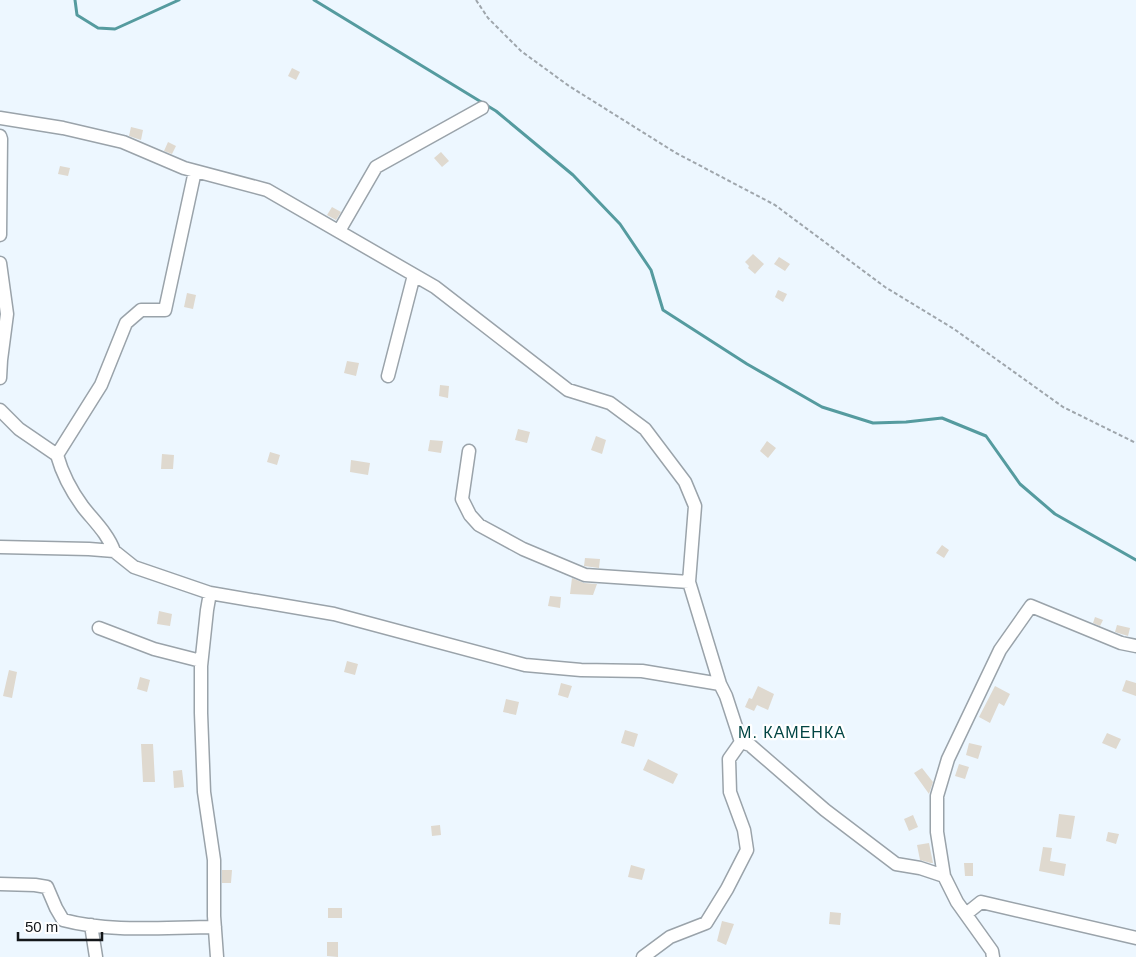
<svg xmlns="http://www.w3.org/2000/svg" width="1136" height="957" font-family="Arial,sans-serif">
<rect width="100%" height="100%" fill="#edf7ff"/>
<g fill="none" stroke-linecap="round" stroke-linejoin="round">
<path stroke="#559b9f" stroke-width="3" d="M75 0 77 15 98 28 115 29 179 0
M314 0 496 111 573 175 620 224 651 270 663 310 747 364 822 407 873 423 906 422 942 418 986 436 1020 484 1055 514 1136 560"/>
</g>
<path fill="#dfd9cf" d="M292 68 300 72 296 80 288 76Z
M131 127 143 130 141 140 129 136Z
M168 142 176 146 172 154 164 151Z
M441 152 449 161 442 167 434 158Z
M60 166 70 168 68 176 58 174Z
M332 207 341 212 336 220 327 215Z
M753 254 764 264 755 274 748 268 749 266 745 262Z
M779 257 790 264 785 271 774 264Z
M778 290 787 294 783 302 775 297Z
M187 293 196 295 193 309 184 307Z
M347 361 359 363 356 376 344 373Z
M440 385 449 386 448 398 439 396Z
M518 429 530 432 527 443 515 440Z
M596 436 606 440 602 454 591 450Z
M430 440 443 441 441 453 428 451Z
M767 441 776 448 768 458 760 451Z
M270 452 280 455 277 465 267 462Z
M162 454 174 455 173 469H161Z
M351 460 370 463 368 475 350 472Z
M942 545 949 550 944 558 936 553Z
M585 558 600 559 599 568 584 566Z
M572 578 584 583 597 584 593 595 570 594Z
M550 596 561 597 560 608 548 606Z
M159 611 172 614 170 626 157 624Z
M1095 617 1103 620 1100 626 1093 623Z
M1117 625 1130 628 1128 636 1115 632Z
M347 661 358 664 355 675 344 672Z
M9 670 17 672 12 698 3 696Z
M140 677 150 680 147 692 137 689Z
M1126 680 1136 683V696L1122 691Z
M561 683 572 686 568 698 558 695Z
M758 686 774 694 768 710 757 705 754 711 745 707 749 698 752 699Z
M995 686 1010 694 1004 706 999 703 990 723 979 717Z
M506 699 519 702 516 715 503 712Z
M625 730 638 734 634 747 621 743Z
M1107 733 1121 739 1116 749 1102 743Z
M969 743 982 746 978 759 966 755Z
M141 744H153L155 782H143Z
M648 759 678 774 673 784 643 770Z
M959 764 969 767 965 779 955 776Z
M922 768 933 782 929 794 914 773Z
M182 770 184 787 174 788 173 771Z
M1059 814 1075 816 1071 839 1056 837Z
M913 815 918 827 909 831 904 819Z
M440 825 441 835 432 836 431 826Z
M1108 832 1119 834 1116 844 1106 841Z
M929 843 933 863H931L920 860 917 845Z
M1043 847 1052 848 1050 861 1066 864 1064 876 1039 871Z
M964 863H973V876H965Z
M631 865 645 869 642 880 628 877Z
M222 870H232L231 883H222Z
M328 908H342V918H328Z
M830 912 841 913 840 925 829 924Z
M722 921 734 924 726 945 717 941Z
M327 942H338V957L327 956Z"/>
<g fill="none" stroke-linecap="round" stroke-linejoin="round">
<defs>
<path id="minor" d="M0 118 63 128 123 142 184 168 267 190 435 287 568 390 610 403 645 429 685 482 695 506 689 582 720 684
M0 136 1 139 0 235
M339 231 376 167 482 108
M0 263 7 314 1 360 0 378
M388 376 414 275
M0 410 19 429 57 455C62 473 72 492 83 507 94 521 108 534 114 551
M469 451 462 499 470 515 479 525 523 549 585 575 689 582
M57 455 101 385 126 323 141 310H165L195 171
M0 547 89 549 114 551 134 567 210 593
M99 628 154 649 201 661
M944 876 937 832V796L948 759 1000 650 1031 606 1121 643 1136 646
M0 884 35 885 47 887 56 908 63 920C112 933 165 927 215 927
M966 914 981 902 1136 938
M91 925 96 957
M217 957 214 916V860L204 792 201 713V666L207 610 210 593 334 614 525 665 581 670 642 671 720 684 726 696 741 742
M643 957 670 937 706 923 727 889 747 850 744 830 730 792 729 759 741 742 750 745 825 810 896 864 920 868 944 876 957 902 992 951 993 957"/>
</defs>
<use href="#minor" stroke="#9aa3aa" stroke-width="15"/>
<path stroke="#9fa6ac" stroke-width="2" stroke-dasharray="4 2.5" stroke-linecap="butt" d="M476 0 488 18 521 51 569 86 676 153 775 205 885 287 954 329 1063 407 1136 443"/>
<use href="#minor" stroke="#fff" stroke-width="12"/>
</g>
<g text-anchor="middle" dominant-baseline="central" stroke-width="4.5" stroke-linejoin="round" paint-order="stroke">
<g font-size="16" letter-spacing="1" fill="#024543" stroke="#fff">
<text x="792" y="732">М. КАМЕНКА</text>
</g>
</g>
<path d="M18 932v8h84v-8" fill="none" stroke="#14171a" stroke-width="2.5"/>
<text x="25" y="932" font-size="15" fill="#14171a" stroke="#ffffff" stroke-width="4" paint-order="stroke">50 m</text>
</svg>
